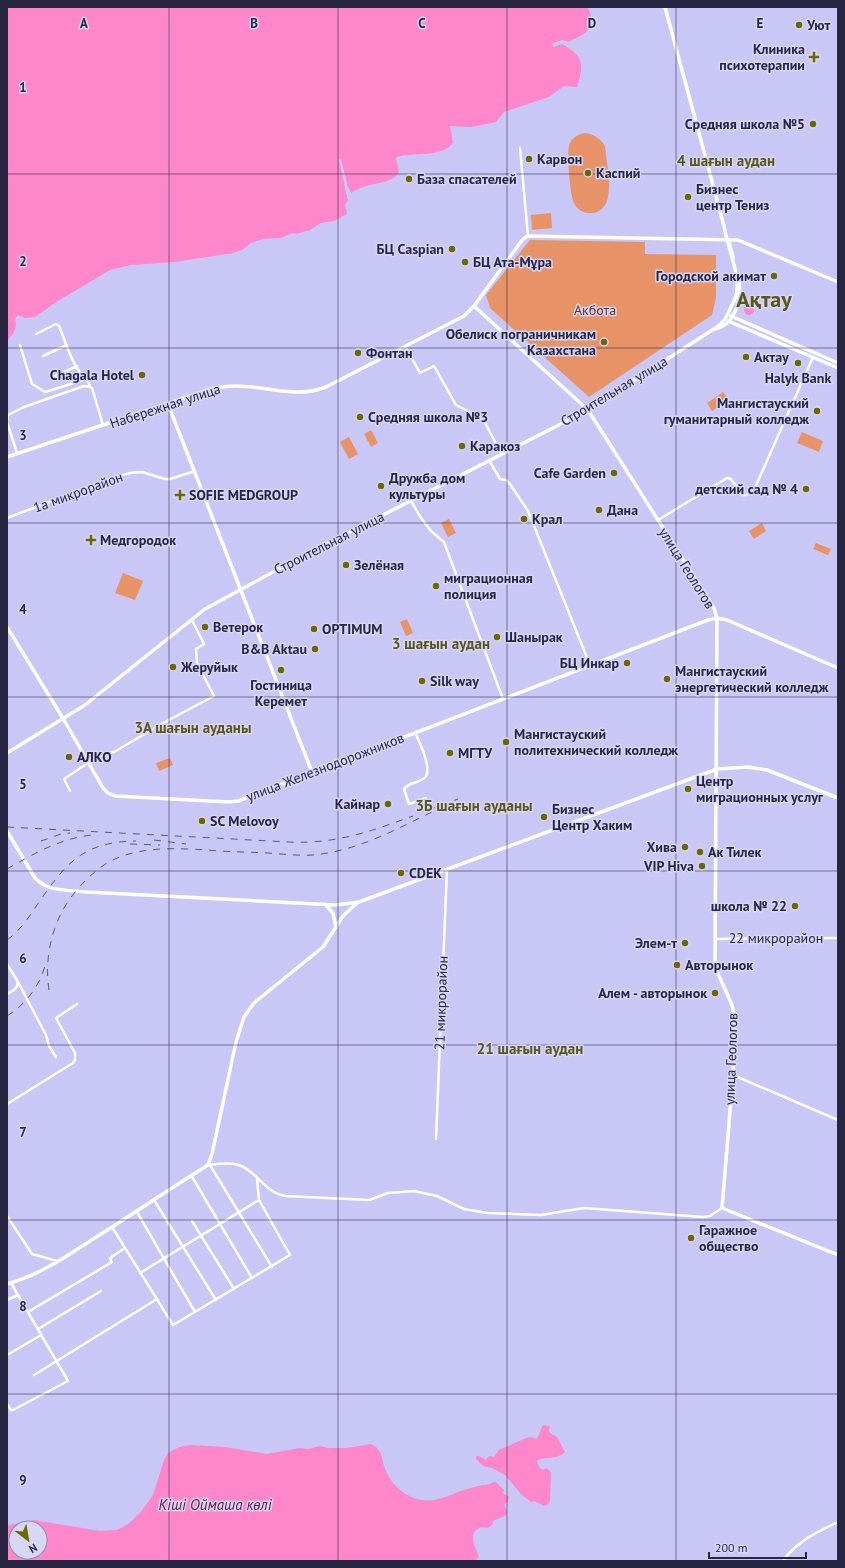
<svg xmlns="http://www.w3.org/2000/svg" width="845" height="1568" font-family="'PT Sans',sans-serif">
<rect width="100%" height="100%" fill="#c9c7f6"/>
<path fill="#e89268" d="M584 133C594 134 600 138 605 146 606 164 619 211 592 213 585 214 577 210 574 203 570 196 566 150 570 143 573 137 578 135 584 133Z
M551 213 552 228 532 230 531 215Z
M530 240 645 242V254L716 255V298L712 315 589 397 490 308 486 295Z
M723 392 729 400 712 411 707 403Z
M371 430 378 443 371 447 364 434Z
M802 432 823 441 819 452 797 443Z
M349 437 358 454 349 459 340 442Z
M449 519 456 533 448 537 441 523Z
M762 523 766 531 754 539 749 531Z
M816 543 831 549 828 555 813 549Z
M123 573 143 581 135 600 115 593Z
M407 619 413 633 406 636 400 622Z
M170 758 173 765 159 771 156 763Z"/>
<path fill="#fd87ca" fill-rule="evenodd" d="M7 7H587C594 17 593 30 580 36 576 39 573 39 569 42L562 40 553 43 552 45 554 47 562 44C584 56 584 64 577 87L564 86 549 97 504 112 496 122 492 123 471 127 450 126 453 142C445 158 412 152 397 157L396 159 399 172C393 183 374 183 363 187 359 188 355 191 351 193L348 189 341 160 345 189 348 200 345 205 347 214 334 221 321 223 310 230 296 234 292 233 281 238 263 239 251 243 242 250 233 253 175 262 131 265 110 270 58 301 35 317 25 318 18 315 15 319C18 328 13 334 7 341Z
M744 310a5 5 0 1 1 10 0a5 5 0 1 1-10 0Z
M543 1425 550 1426 549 1430 550 1433 557 1437 565 1452C558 1460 545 1456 537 1461L539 1467 543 1470 546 1468 549 1470 551 1473 550 1501 547 1505 544 1506 535 1501 531 1502 521 1494 505 1475 492 1468 483 1466 476 1459V1456H479L486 1460 489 1456 494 1457 499 1450 526 1438 530 1437 537 1439Z
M371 1444C382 1449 381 1456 384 1466 391 1487 412 1504 434 1500 444 1498 452 1494 461 1491 467 1489 473 1487 479 1486 485 1484 488 1486 493 1482H496L504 1490 503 1493 509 1497 508 1502 504 1505 507 1510V1515L493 1521 492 1525 488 1528C482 1526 478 1528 474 1532 471 1543 476 1547 479 1557L475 1561H7V1526L10 1525 34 1520 100 1531 117 1530 128 1524 140 1513 153 1495 164 1460 168 1453 175 1449 183 1446 192 1445 225 1447 267 1454 299 1448 308 1449 320 1446 328 1448H346ZM16 1528H40V1552H16Z"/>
<path fill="#c9c7f6" d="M341 159 348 188H349L351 193 349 194 347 190 349 198 348 200 339 160Z"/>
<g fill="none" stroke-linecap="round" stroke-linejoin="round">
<path stroke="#fff" stroke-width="2.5" d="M520 148 528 236
M36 334 56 324 59 326C66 343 72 366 86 379
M20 345 32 384 45 392 87 379 90 386
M405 346 420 373 434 366 456 405 483 419 501 453
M43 356 67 345
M52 378 77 366
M17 453 7 422 8 415 24 407 84 386 90 387 92 388 103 425
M489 460 500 479 506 480 510 484 528 511 590 665
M411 501 421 518 431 531 444 542 503 699
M7 518 115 477 130 473 142 472 165 479H170L195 471
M658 520 727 478 731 479 742 495H746L754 490 813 357
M415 732C419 742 435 772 423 779 417 783 408 783 404 789L409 804 426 798
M70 791 64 779 97 757 114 752 165 722 214 696 197 663 196 649 204 644 192 620
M715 939 838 938
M7 964 18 982C17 989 13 991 7 994
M18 982 46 1035 49 1046 56 1057
M733 1075 838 1120
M7 1104 73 1063 75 1060V1053L56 1018 77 1004
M436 1139 447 869
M208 1165C218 1164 229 1162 239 1165 257 1171 265 1193 285 1196L369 1200 388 1193 414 1191 437 1196 464 1209 487 1213 541 1215 584 1208 703 1217 710 1216 722 1208
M210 1165 272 1267
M191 1175 252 1278
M154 1200 216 1300
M137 1212 195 1312
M7 1216 32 1254 57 1261
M192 1221 234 1289
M112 1227 173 1325 290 1255 259 1200 257 1179
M140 1273 259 1200
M7 1300 18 1295
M28 1312 112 1262 110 1258 125 1248
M38 1329 101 1291
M7 1355 41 1335
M34 1375 157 1299
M7 1404 11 1410H13L68 1381 11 1283
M783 1561C797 1541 817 1532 838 1522"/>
<path stroke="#fff" stroke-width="3.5" d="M665 7 724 226
M729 242 733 257
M474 306 588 410 714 608 717 618 715 967 732 1005 735 1020 733 1075 722 1208 838 1255
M731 316 838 363
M728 321 838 368
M715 329C736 325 743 295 738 277
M168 404 312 772
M7 457 214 388C221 387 228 386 236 386 267 386 295 399 326 387L464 316 474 306 523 239 528 236 738 240 838 282
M7 627 64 720 103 788 108 793 115 796 229 802 238 801 708 620 717 618 727 620 838 668
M7 753 85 705 205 609 297 559 588 410 717 327C724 322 728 315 731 307 734 301 737 296 737 290 739 272 727 245 724 226
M7 831 35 878C48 892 68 890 87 892L335 905 359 902 717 769 748 767 767 770 838 798
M325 904 333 913 336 928
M7 1284C37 1276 64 1258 90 1241 130 1216 168 1190 208 1165L212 1154 236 1042 244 1017 254 1003 323 947 343 916 358 902"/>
<path stroke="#5a587b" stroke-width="1" stroke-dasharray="7 7" stroke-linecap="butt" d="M428 810 458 799
M7 827 289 842C336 844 369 832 413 816
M154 840 186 844
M41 841 61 834 70 833
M130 844 160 845
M7 869C33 854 61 838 92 835
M7 940C20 931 29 917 37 905 66 863 82 842 136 841
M49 990C44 958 52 922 72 896 82 883 93 872 107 863 137 846 174 848 207 850 228 852 248 852 268 853 283 854 298 856 313 855 357 851 395 830 434 811
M7 1016C25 1005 39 987 45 966"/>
</g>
<path fill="none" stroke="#282543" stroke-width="1" stroke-opacity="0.55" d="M169 7V1561M338 7V1561M507 7V1561M676 7V1561M7 174H838M7 348H838M7 523H838M7 697H838M7 871H838M7 1045H838M7 1220H838M7 1394H838"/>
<g fill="#6c6800" stroke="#d7d6f6" stroke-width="1.5">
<circle cx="799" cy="25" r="4"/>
<path d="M812 51h4v4h4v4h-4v4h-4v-4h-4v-4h4z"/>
<circle cx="813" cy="124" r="4"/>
<circle cx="529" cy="159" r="4"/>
<circle cx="588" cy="173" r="4"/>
<circle cx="409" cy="179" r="4"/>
<circle cx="688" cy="197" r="4"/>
<circle cx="452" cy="249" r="4"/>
<circle cx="465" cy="262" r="4"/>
<circle cx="774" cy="276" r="4"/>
<circle cx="604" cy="342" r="4"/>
<circle cx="358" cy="353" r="4"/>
<circle cx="746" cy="357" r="4"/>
<circle cx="798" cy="363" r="4"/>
<circle cx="142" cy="375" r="4"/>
<circle cx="817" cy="411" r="4"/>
<circle cx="360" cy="417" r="4"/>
<circle cx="462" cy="446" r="4"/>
<circle cx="614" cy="473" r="4"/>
<circle cx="381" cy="486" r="4"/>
<circle cx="806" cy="489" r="4"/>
<path d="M178 489h4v4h4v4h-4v4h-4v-4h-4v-4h4z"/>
<circle cx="599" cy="510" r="4"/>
<circle cx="524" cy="519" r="4"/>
<path d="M89 534h4v4h4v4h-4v4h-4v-4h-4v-4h4z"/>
<circle cx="346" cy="565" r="4"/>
<circle cx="436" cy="586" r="4"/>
<circle cx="205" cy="627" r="4"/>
<circle cx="314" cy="629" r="4"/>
<circle cx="497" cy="637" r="4"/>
<circle cx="315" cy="649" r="4"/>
<circle cx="627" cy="663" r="4"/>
<circle cx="173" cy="667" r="4"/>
<circle cx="281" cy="670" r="4"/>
<circle cx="667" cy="679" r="4"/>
<circle cx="422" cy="681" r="4"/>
<circle cx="506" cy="742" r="4"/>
<circle cx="450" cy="753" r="4"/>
<circle cx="69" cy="757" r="4"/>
<circle cx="688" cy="789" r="4"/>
<circle cx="388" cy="804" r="4"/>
<circle cx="544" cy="817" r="4"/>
<circle cx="202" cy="821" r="4"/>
<circle cx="685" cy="847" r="4"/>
<circle cx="700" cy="852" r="4"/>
<circle cx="702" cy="866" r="4"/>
<circle cx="401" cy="873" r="4"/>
<circle cx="795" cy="906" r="4"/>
<circle cx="685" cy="943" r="4"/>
<circle cx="677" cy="965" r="4"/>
<circle cx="715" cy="993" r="4"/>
<circle cx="691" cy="1238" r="4"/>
</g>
<g text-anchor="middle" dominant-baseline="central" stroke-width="3" stroke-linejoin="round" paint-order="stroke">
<g font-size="14" font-weight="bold" fill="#282543" stroke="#d7d6f6" text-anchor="start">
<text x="807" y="25">Уют</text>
<text x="805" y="49" text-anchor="end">Клиника<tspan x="805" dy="16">психотерапии</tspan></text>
<text x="805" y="124" text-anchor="end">Средняя школа №5</text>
<text x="537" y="159">Карвон</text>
<text x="596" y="173">Каспий</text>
<text x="417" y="179">База спасателей</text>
<text x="696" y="189">Бизнес<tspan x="696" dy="16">центр Тениз</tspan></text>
<text x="444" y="249" text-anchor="end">БЦ Сaspian</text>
<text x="473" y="262">БЦ Ата-Мұра</text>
<text x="766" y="276" text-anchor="end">Городской акимат</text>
<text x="596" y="334" text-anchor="end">Обелиск пограничникам<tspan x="596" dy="16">Казахстана</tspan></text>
<text x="366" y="353">Фонтан</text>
<text x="754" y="357">Актау</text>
<text x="134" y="375" text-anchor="end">Chagala Hotel</text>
<text x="798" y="378" text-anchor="middle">Halyk Bank</text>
<text x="809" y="403" text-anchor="end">Мангистауский<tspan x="809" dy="16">гуманитарный колледж</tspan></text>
<text x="368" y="417">Средняя школа №3</text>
<text x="470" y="446">Каракоз</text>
<text x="606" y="473" text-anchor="end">Cafe Garden</text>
<text x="389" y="478">Дружба дом<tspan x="389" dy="16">культуры</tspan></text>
<text x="798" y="489" text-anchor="end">детский сад № 4</text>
<text x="189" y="495">SOFIE MEDGROUP</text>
<text x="607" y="510">Дана</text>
<text x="532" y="519">Крал</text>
<text x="100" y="540">Медгородок</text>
<text x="354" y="565">Зелёная</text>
<text x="444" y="578">миграционная<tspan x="444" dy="16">полиция</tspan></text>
<text x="213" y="627">Ветерок</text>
<text x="322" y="629">OPTIMUM</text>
<text x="505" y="637">Шанырак</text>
<text x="307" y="649" text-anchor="end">B&amp;B Aktau</text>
<text x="619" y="663" text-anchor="end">БЦ Инкар</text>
<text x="181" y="667">Жеруйык</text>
<text x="675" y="671">Мангистауский<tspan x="675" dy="16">энергетический колледж</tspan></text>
<text x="430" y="681">Silk way</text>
<text x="281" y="685" text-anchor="middle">Гостиница<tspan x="281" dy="16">Керемет</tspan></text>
<text x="514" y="734">Мангистауский<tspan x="514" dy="16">политехнический колледж</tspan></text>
<text x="458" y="753">МГТУ</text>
<text x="77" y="757">АЛКО</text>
<text x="696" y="781">Центр<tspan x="696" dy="16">миграционных услуг</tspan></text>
<text x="380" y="804" text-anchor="end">Кайнар</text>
<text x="552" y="809">Бизнес<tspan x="552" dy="16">Центр Хаким</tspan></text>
<text x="210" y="821">SC Melovoy</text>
<text x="677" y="847" text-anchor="end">Хива</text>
<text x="708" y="852">Ак Тилек</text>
<text x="694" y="866" text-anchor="end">VIP Hiva</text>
<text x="409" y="873">CDEK</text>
<text x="787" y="906" text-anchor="end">школа № 22</text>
<text x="677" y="943" text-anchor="end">Элем-т</text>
<text x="685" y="965">Авторынок</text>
<text x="707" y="993" text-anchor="end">Алем - авторынок</text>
<text x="699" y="1230">Гаражное<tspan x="699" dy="16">общество</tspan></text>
</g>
<g font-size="14" fill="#61331b" stroke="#d7d6f6">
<text x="595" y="310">Акбота</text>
</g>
<g font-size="14" fill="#282543" stroke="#d7d6f6">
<text transform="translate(614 391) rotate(-31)">Строительная улица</text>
<text transform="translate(165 406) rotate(-18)">Набережная улица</text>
<text transform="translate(78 492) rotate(-20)">1а микрорайон</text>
<text transform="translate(329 543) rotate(-27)">Строительная улица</text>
<text transform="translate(687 568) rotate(58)">улица Геологов</text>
<text transform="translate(325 767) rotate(-21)">улица Железнодорожников</text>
<text x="776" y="938">22 микрорайон</text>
<text transform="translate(441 1003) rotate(-88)">21 микрорайон</text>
<text transform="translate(731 1059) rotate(-88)">улица Геологов</text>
</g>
<g font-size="15" font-weight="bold" fill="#59561a" stroke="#d7d6f6">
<text x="726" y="160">4 шағын аудан</text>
<text x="441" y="643">3 шағын аудан</text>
<text x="193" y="727">3А шағын ауданы</text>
<text x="474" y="805">3Б шағын ауданы</text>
<text x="530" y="1048">21 шағын аудан</text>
</g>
<g font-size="15" font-style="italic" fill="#611946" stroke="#d7d6f6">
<text x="215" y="1504">Кіші Оймаша көлi</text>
</g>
<g font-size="22" font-weight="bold" fill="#59561a" stroke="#d7d6f6">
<text x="764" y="299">Ақтау</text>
</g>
</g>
<g font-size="13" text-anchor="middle" font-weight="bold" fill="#282543" stroke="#d7d6f6" stroke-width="3" stroke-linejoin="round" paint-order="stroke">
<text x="84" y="28">A</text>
<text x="254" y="28">B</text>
<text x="422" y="28">C</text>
<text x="592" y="28">D</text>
<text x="760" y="28">E</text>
<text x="23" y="92">1</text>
<text x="23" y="266">2</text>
<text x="23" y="440">3</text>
<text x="23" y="614">4</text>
<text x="23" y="789">5</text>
<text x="23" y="963">6</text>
<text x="23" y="1137">7</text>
<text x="23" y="1311">8</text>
<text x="23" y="1485">9</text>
</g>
<rect width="845" height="1568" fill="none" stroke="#282543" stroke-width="16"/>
<g transform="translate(28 1540) rotate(149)"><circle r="19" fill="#d7d6f6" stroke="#918fae"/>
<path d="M0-3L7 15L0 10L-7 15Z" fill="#6c6800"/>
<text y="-6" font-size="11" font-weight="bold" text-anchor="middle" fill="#282543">N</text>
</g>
<path d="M709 1552v6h97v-6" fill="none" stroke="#282543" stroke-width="2"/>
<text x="715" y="1552" font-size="12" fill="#282543" stroke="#d7d6f6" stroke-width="3" paint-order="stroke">200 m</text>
</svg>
